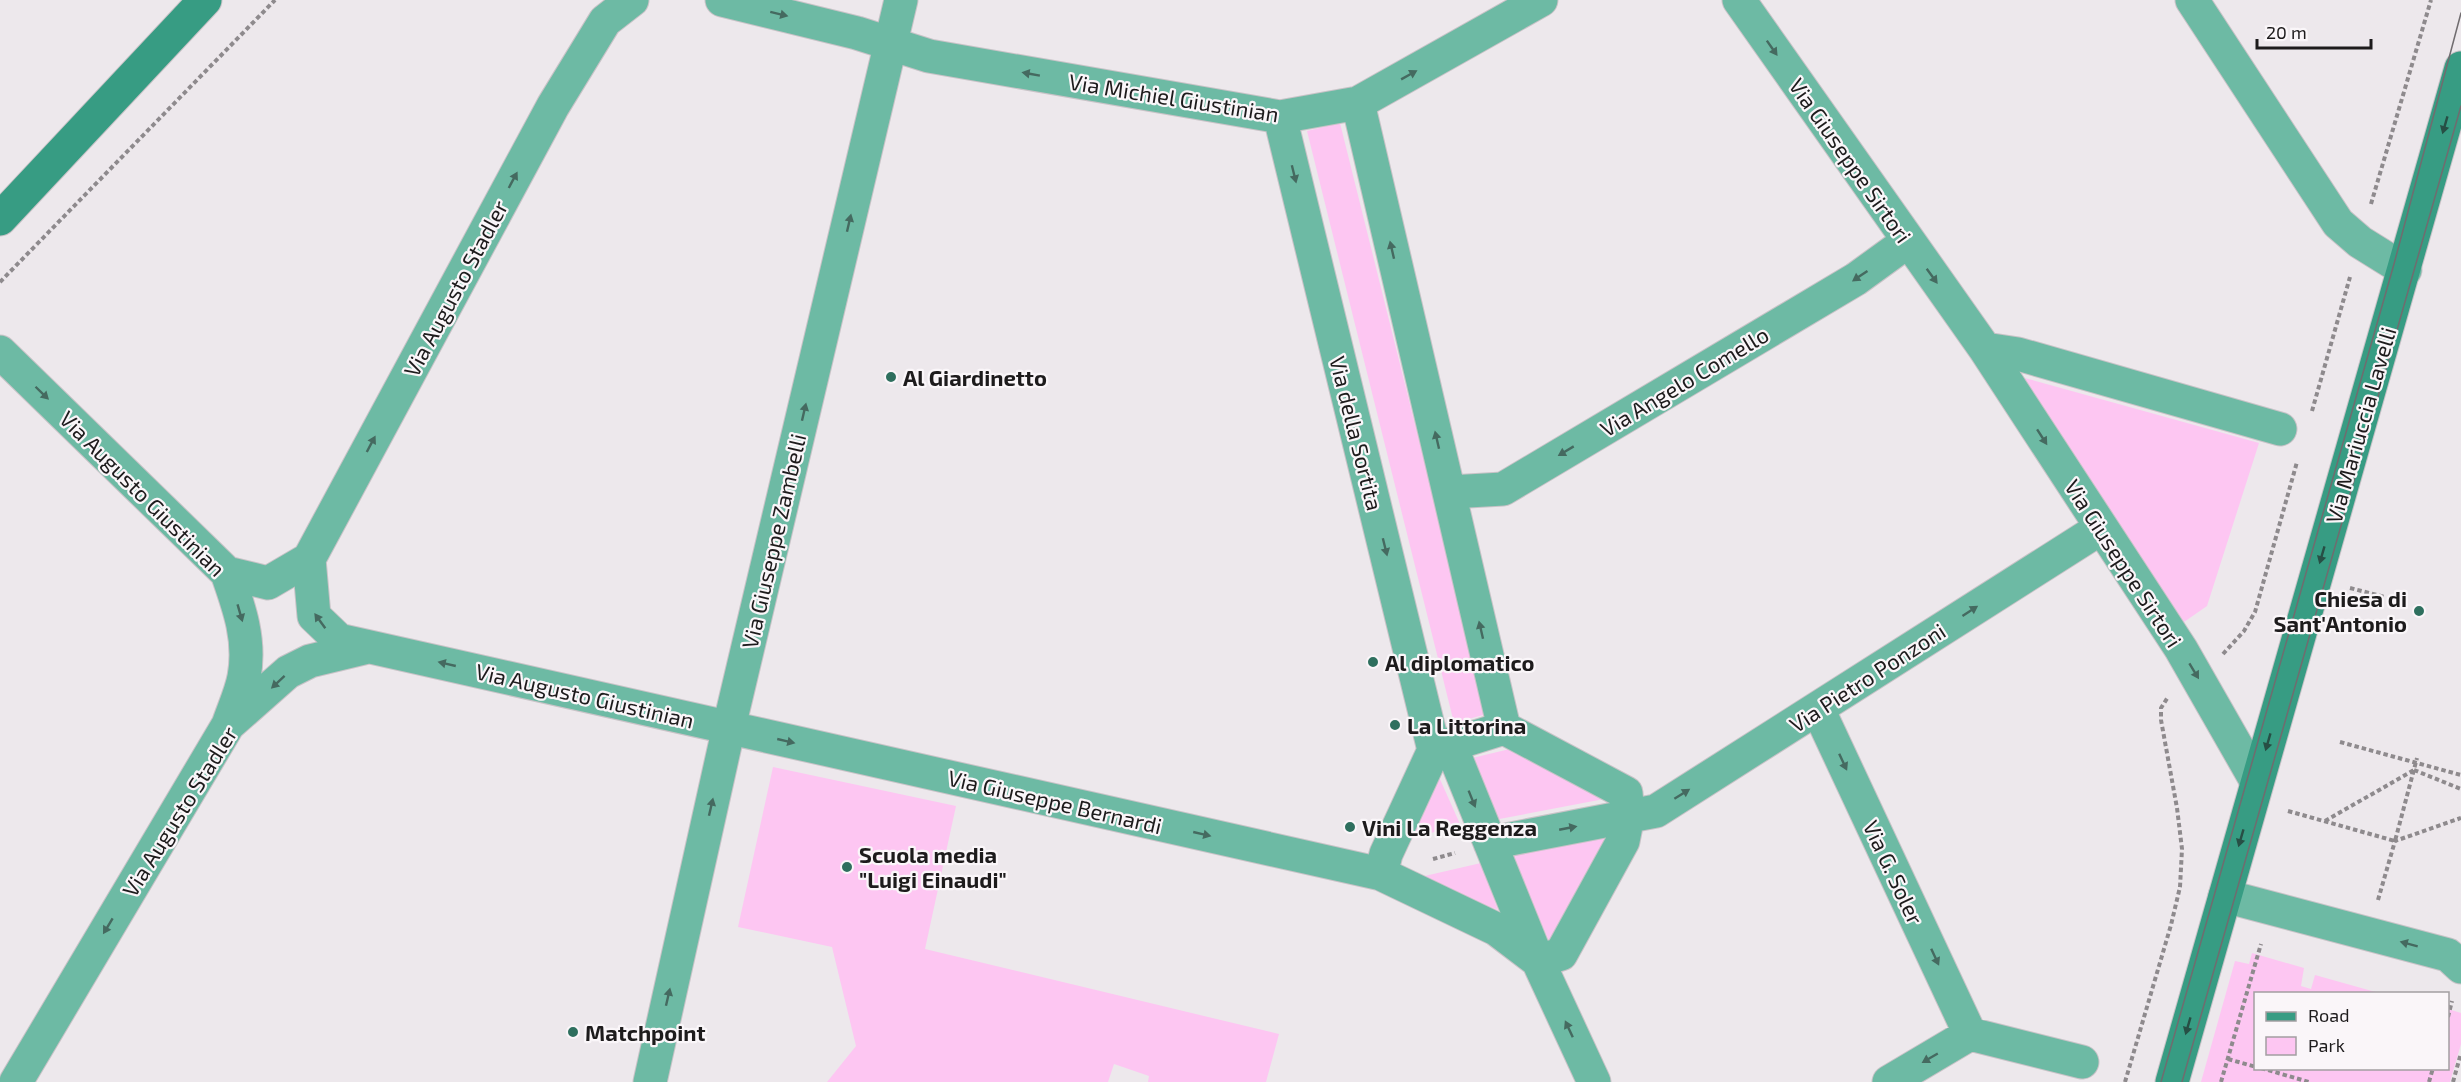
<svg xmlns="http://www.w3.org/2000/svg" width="2461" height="1082" font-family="'Exo 2',sans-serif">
<rect width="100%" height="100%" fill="#ede8ec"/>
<path fill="#fdc6f2" d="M1340 123 1487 714 1454 723 1307 131Z
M2021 377 2259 443 2207 606 2184 622Z
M1514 748 1604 799 1494 820 1468 759Z
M773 767 956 806 925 949 1279 1034 1266 1082H1148L1149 1076 1114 1064 1108 1082H827L856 1046 832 947 738 927Z
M1439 777 1460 824 1405 841Z
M1610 835 1549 941 1511 854Z
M1481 863 1498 910 1416 878Z
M2252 953 2304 968 2301 986 2311 989 2315 975 2379 993 2256 994V1068H2448V1009L2461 1013V1044L2450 1082H2201L2235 961 2249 964Z"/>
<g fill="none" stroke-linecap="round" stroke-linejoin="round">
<defs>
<path id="street" d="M632 0 605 21 553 106 309 559 314 616 339 640 1381 874
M722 0 857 33 929 56 1280 117 1358 103 1541 0
M1739 0 1985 349 2181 649 2257 782
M2192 0 2338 223 2360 242 2405 270
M1358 103 1504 728
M1280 117 1434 750
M1985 349 2018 354 2280 429
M0 352 227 573C239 607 251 640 244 677 241 693 233 710 228 725
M1450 492 1503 489 1856 279 1907 242
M227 573 268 583 309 559
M1818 709 1970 1034
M1504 728 1626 793 1628 816 1623 841 1561 954 1538 961 1496 929 1381 874 1386 854 1434 750Z
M1450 744 1538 961 1594 1082
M1490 843 1656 811 2101 528
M2225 896 2448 955 2461 967
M16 1082 228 725 288 672 310 661 368 647
M650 1082 729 727 901 0
M1889 1082 1970 1034 2082 1062"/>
<path id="secondary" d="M0 219 205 0
M2172 1082 2461 68"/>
</defs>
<use href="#street" stroke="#c8c3c7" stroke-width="35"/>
<use href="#secondary" stroke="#c8c3c7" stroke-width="35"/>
<path stroke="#8e8a8d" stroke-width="4" stroke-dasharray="4.5 3" stroke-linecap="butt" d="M2371 204 2431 0
M0 282 275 0
M2312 411 2350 277
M2350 588 2385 597
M2223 654 2244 631 2255 612 2297 462
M2340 742 2461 775
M2414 770 2461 789
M2288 811 2395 841 2417 758
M2325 821 2414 770
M1433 859 1455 853
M2378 900 2395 841 2461 818
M2448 1017 2452 1001
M2228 1059 2256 1067
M2261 1068 2309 1082
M2125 1082 2171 925 2180 887 2182 849 2177 808 2161 720V708L2168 697
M2221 1082 2261 944
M2429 1082 2433 1068
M2453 1082 2461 1053"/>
<use href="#street" stroke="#6dbaa4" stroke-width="33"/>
<use href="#secondary" stroke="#379c83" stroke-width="33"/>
<path stroke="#706c6f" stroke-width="1.5" d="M2161 1082 2394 264 2461 13
M2182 1082 2461 106"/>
</g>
<defs><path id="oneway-solid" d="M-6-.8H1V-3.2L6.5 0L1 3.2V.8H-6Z" transform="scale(1.5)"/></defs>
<g fill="#456a60">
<use href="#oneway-solid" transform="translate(779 14) rotate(14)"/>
<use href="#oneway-solid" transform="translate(1772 48) rotate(55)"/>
<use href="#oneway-solid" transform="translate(1031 74) rotate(-170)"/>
<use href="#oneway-solid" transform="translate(1409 75) rotate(-29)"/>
<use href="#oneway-solid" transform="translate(1294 174) rotate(76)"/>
<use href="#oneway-solid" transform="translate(513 180) rotate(-62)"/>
<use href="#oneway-solid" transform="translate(849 223) rotate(-77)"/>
<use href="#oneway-solid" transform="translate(1392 250) rotate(-103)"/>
<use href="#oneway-solid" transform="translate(1860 276) rotate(146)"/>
<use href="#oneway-solid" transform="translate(1932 276) rotate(54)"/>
<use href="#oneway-solid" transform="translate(42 393) rotate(44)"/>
<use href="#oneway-solid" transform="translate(804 412) rotate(-77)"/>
<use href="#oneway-solid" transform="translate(2042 437) rotate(57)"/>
<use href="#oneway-solid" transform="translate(1437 440) rotate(-103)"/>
<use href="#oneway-solid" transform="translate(371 444) rotate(-62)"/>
<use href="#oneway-solid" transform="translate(1566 451) rotate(149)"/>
<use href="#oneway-solid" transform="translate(1385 547) rotate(76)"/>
<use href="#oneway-solid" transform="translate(1970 611) rotate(-33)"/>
<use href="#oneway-solid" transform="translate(240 613) rotate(74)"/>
<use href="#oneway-solid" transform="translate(320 621) rotate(-126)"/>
<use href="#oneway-solid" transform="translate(1481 630) rotate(-103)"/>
<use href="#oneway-solid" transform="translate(447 664) rotate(-167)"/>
<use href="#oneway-solid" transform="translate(2194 671) rotate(59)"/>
<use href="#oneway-solid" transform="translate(278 682) rotate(137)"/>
<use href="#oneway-solid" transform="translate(786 741) rotate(13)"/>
<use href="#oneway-solid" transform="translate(1843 762) rotate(65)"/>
<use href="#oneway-solid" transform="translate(1682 794) rotate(-32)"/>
<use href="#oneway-solid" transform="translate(1472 799) rotate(68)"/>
<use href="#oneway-solid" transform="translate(711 807) rotate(-77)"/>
<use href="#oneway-solid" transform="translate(1568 828) rotate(-11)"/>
<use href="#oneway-solid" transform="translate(1202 834) rotate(13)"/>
<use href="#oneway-solid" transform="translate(108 926) rotate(121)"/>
<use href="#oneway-solid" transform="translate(2409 944) rotate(-165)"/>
<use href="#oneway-solid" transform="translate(1935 957) rotate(65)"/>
<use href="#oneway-solid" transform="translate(668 997) rotate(-77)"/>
<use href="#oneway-solid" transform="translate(1569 1029) rotate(-115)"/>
<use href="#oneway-solid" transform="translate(1930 1058) rotate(150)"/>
</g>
<g fill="#274f45">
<use href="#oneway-solid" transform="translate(2445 125) rotate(106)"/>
<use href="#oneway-solid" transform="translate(2322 555) rotate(106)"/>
<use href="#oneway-solid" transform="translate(2268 742) rotate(106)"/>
<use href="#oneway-solid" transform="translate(2241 838) rotate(106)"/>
<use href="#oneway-solid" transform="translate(2188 1026) rotate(106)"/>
</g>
<g fill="#2e6f5e" stroke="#faf6f9" stroke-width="2">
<circle cx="891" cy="377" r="6"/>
<circle cx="2419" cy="611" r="6"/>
<circle cx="1373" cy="662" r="6"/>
<circle cx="1395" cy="725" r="6"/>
<circle cx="1350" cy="827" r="6"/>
<circle cx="847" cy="867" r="6"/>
<circle cx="573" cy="1032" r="6"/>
</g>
<g text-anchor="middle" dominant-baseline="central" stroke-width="4.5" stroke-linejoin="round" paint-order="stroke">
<g font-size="22" fill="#1d1b1c" stroke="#faf6f9">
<text transform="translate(1174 97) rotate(9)">Via Michiel Giustinian</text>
<text transform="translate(1851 160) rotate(55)">Via Giuseppe Sirtori</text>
<text transform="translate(455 288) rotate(-62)">Via Augusto Stadler</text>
<text transform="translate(1684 381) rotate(-31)">Via Angelo Comello</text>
<text transform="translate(2360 425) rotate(-74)">Via Mariuccia Lavelli</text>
<text transform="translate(1357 433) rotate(76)">Via della Sortita</text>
<text transform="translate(143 493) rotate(45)">Via Augusto Giustinian</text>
<text transform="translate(773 541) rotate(-77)">Via Giuseppe Zambelli</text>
<text transform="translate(2124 563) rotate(57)">Via Giuseppe Sirtori</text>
<text transform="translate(1867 677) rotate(-33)">Via Pietro Ponzoni</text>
<text transform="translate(585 695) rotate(13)">Via Augusto Giustinian</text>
<text transform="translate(1055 801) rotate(13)">Via Giuseppe Bernardi</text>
<text transform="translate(179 811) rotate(-58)">Via Augusto Stadler</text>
<text transform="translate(1894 872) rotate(65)">Via G. Soler</text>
</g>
<g font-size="22" font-weight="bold" fill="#1d1b1c" stroke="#faf6f9" text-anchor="start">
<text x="903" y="377">Al Giardinetto</text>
<text x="2407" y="598" text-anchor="end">Chiesa di<tspan x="2407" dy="25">Sant'Antonio</tspan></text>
<text x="1385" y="662">Al diplomatico</text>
<text x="1407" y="725">La Littorina</text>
<text x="1362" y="827">Vini La Reggenza</text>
<text x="859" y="854">Scuola media<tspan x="859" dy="25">"Luigi Einaudi"</tspan></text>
<text x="585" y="1032">Matchpoint</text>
</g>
</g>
<rect x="2254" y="992" width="195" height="78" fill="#faf6f9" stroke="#a29ea1" stroke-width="1.5"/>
<rect x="2266" y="1012" width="30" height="9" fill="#379c83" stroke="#a29ea1" stroke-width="1.5"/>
<text x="2308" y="1022" font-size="18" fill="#1d1b1c">Road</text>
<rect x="2266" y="1037" width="30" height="18" fill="#fdc6f2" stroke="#a29ea1" stroke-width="1.5"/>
<text x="2308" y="1052" font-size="18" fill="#1d1b1c">Park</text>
<path d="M2257 39v9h114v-9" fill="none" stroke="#1d1b1c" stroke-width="3"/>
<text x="2266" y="39" font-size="18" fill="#1d1b1c" stroke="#faf6f9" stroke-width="4.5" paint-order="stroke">20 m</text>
</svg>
